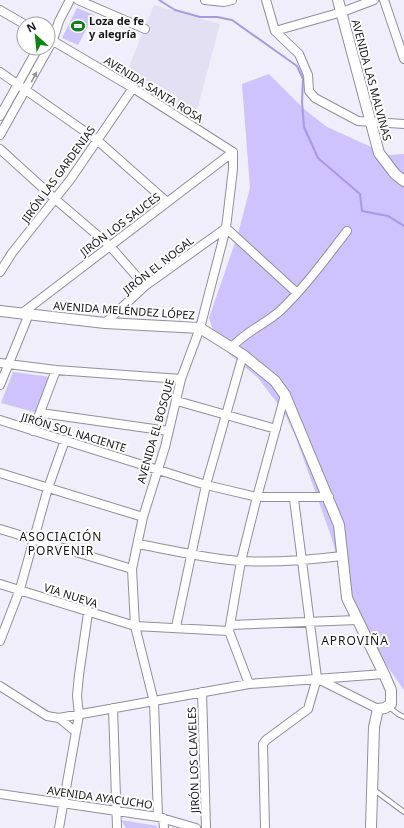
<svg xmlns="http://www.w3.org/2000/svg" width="404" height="828" font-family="'Noto Sans',sans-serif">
<rect width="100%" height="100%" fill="#f0eefb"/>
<path fill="#e3e0f4" d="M154 5 220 24 194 121 124 79Z"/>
<path fill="#cec3fe" d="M77 8 94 15 78 45 62 38Z
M269 74 304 109 327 127 389 155 404 154V690L385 663 361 620 343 580 331 536 296 438 284 412 258 378 229 354 213 330 209 318 238 234 250 188 242 84Z
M13 372 51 377 38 413 1 403Z
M121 820 158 826 156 828H126Z"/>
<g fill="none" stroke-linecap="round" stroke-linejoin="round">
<path stroke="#a998e9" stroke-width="2" d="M159 0 175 10 200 17H217L232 20 297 66 303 79 302 102 304 127 318 158 360 194 362 211 388 216 404 226"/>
<defs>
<path id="service" d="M389 707 398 714 404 717
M373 789 404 812"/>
<path id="minor" d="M78 0 145 29
M205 0 224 2 232 0
M266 0 275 31 299 54 308 75 309 91 315 98 358 121 404 124
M384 0 404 59
M0 10 24 24
M275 31 342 12 374 0
M48 38 133 88 233 152V169L226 228 200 328 181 379 165 447 143 517 132 569 135 626 154 702 158 817
M0 72 97 140 167 202
M0 116 38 48
M0 135 53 40 59 21 70 0
M0 149 55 199 110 246 145 286
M0 272 12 253 70 180 133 88
M21 314 233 152
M105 323 145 286 226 228 297 293
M232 347C246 331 266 324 281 310 306 286 326 258 347 231
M0 363 56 370 181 379
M0 385 29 314
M177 401 276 429
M41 413 168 431
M0 420 206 485 257 497H329
M33 431 56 370
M0 473 143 517
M0 529 132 569
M138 544C172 550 207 559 241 561 275 563 309 560 342 556
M0 584 135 626 229 631
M230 625 357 620
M176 627 206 485 243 355
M0 641 20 589 48 488 65 440
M318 679 378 709
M249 684 229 631 241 561 257 497 285 395
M0 686 47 716 59 718 249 684 384 674
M202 692 206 828
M113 708 117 828
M59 718 76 732
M0 794 158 817 196 828
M163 818 164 828
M59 828 79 715 77 696 79 675 88 613
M265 828 263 744 266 740 308 709 317 678 294 499"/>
<path id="tertiary" d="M338 0 379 153 395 174 404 181
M0 311 105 323 200 328 243 355 275 381 285 395 339 525 347 598 384 674 391 690V704L385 708 378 709 374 727 371 828"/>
</defs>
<use href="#service" stroke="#918f9b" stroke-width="6"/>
<use href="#minor" stroke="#918f9b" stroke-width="10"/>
<use href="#tertiary" stroke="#918f9b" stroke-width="12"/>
<use href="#service" stroke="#fff" stroke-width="4"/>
<use href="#minor" stroke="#fff" stroke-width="8"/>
<use href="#tertiary" stroke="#fff" stroke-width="10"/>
</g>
<defs><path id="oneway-solid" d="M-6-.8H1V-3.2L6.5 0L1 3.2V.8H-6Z"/></defs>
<use fill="#979698" href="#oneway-solid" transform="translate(34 77) rotate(-62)"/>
<defs>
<symbol id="stadium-bare" viewBox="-9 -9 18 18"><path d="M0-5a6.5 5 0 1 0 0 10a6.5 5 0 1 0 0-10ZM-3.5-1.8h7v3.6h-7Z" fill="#09870a" stroke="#fff" stroke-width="2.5" paint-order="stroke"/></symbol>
</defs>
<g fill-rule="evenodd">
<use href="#stadium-bare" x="68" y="16" width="20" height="20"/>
</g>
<g text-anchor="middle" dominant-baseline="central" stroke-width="4" stroke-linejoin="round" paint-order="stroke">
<g font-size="11" font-weight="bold" fill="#17161a" stroke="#fff" text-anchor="start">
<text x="89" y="20">Loza de fe<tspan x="89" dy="13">y alegría</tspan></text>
</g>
<g font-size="11" fill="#17161a" stroke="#fff">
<text transform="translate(372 80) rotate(75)">AVENIDA LAS MALVINAS</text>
<text transform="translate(154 89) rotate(32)">AVENIDA SANTA ROSA</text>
<text transform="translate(58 174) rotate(-54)">JIRÓN LAS GARDENIAS</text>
<text transform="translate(120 224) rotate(-37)">JIRÓN LOS SAUCES</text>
<text transform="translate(158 265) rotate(-38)">JIRÓN EL NOGAL</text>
<text transform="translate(124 310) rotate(4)">AVENIDA MELÉNDEZ LÓPEZ</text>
<text transform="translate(155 431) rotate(-74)">AVENIDA EL BOSQUE</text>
<text transform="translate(74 432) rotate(17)">JIRÓN SOL NACIENTE</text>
<text transform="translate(71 595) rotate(18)">VIA NUEVA</text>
<text transform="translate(193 760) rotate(-92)">JIRÓN LOS CLAVELES</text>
<text transform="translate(100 797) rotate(8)">AVENIDA AYACUCHO</text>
</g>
<g font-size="12" letter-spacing="1" fill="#17161a" stroke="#fff">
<text x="61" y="536">ASOCIACIÓN<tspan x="61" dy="14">PORVENIR</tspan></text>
<text x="355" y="640">APROVIÑA</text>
</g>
</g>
<g transform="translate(36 36) rotate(333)"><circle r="19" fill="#ffffff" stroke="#a2a2a3"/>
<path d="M0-3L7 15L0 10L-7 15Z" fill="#09870a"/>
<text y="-6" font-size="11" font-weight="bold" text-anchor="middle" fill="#17161a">N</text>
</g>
</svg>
